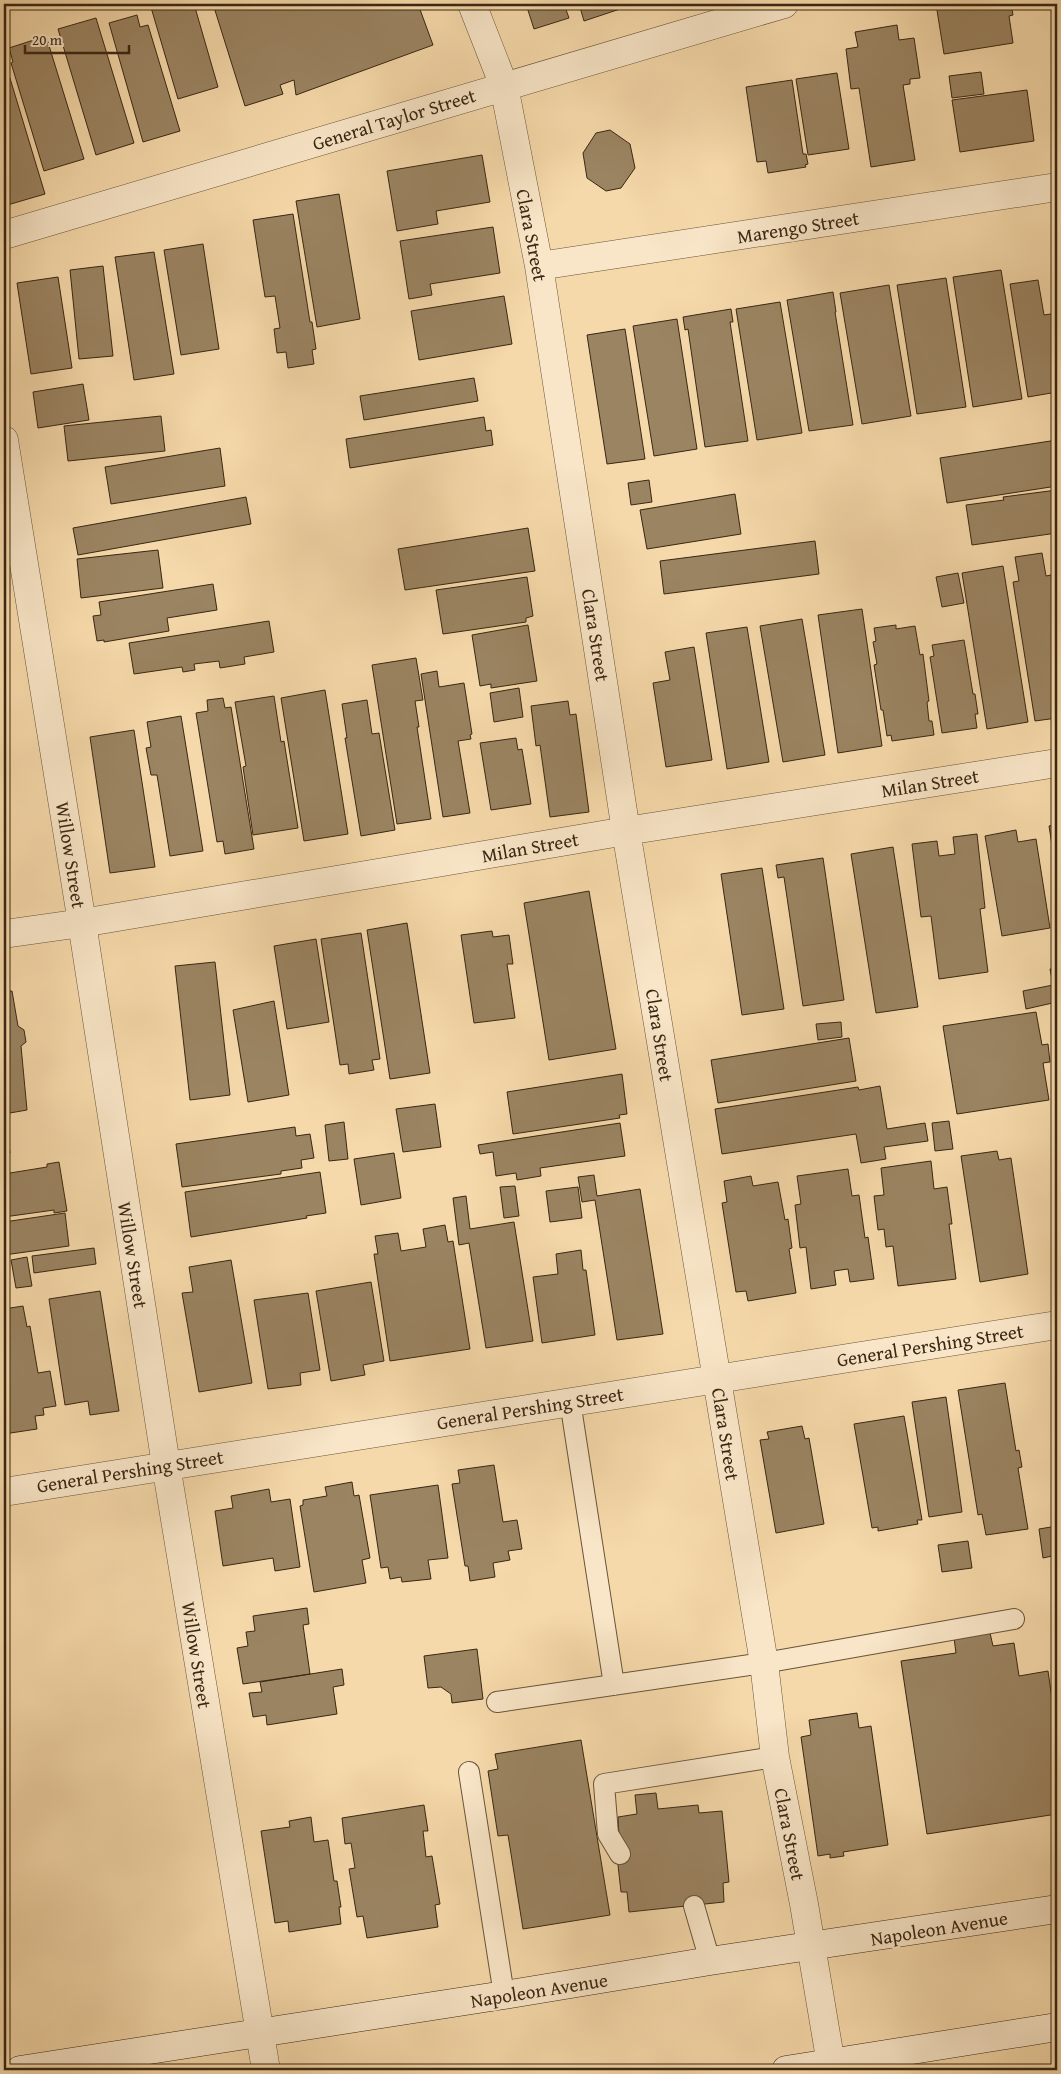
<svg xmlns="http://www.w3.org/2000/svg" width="1061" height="2074" font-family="'Gentium Book Plus',serif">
<rect width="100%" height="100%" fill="#f6d9aa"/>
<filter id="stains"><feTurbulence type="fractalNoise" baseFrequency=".004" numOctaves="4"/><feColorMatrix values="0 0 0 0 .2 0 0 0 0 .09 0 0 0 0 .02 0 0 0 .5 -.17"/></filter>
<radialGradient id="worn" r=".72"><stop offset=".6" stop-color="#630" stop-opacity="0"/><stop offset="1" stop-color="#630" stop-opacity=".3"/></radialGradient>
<path fill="#9b8462" stroke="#382713" d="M150 4H194L218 87 178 99Z
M213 4H418L433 45 296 95 294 80 280 85 283 94 245 106Z
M526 4H564L569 18 534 29Z
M579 4H621L623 8 584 21Z
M936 4H1011L1013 15 1009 16 1013 43 944 54Z
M137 15 140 27 148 25 180 131 143 142 109 23Z
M96 18 134 143 96 155 58 29Z
M897 25 899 40 914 38 920 78 910 79V84L903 85 915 160 871 167 859 88 851 89 846 49 858 47 855 32Z
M46 36 84 159 44 171 11 63 13 62 9 48Z
M981 72 984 94 952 98 949 76Z
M837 73 849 149 808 155 796 79Z
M9 75 45 194 4 206V77Z
M792 80 803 154H806L808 164 805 165 806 167 768 173 766 161 757 162 746 87Z
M1027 90 1034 141 960 152 952 100Z
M610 130 630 144 635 168 621 188 606 191 587 178 583 153 596 133Z
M482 155 490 202 436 211 438 224 397 231 387 171Z
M339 194 360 319 317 327 296 201Z
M293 214 310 322H312L316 349 312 350 314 364 288 368 286 352 277 353 274 329 280 328 275 296 265 297 253 220Z
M493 227 500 273 430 284 432 295 409 299 400 241Z
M203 244 219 349 181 355 164 250Z
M154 252 174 374 134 380 115 257Z
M103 266 113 356 79 359 70 270Z
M1001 270 1022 399 973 407 953 277Z
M58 277 72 368 31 374 17 283Z
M946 278 966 407 917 414 897 285Z
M1038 280 1044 315 1057 313V392L1028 397 1010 284Z
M889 285 911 416 862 424 840 293Z
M833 292 836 312H835L853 425 809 431 787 300Z
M504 296 512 344 419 360 411 311Z
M780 302 802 433 757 440 736 309Z
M731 309 733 322H730L748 441 705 447 688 329 685 330 683 317Z
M677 319 697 449 654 456 633 326Z
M625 329 645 459 607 464 587 335Z
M474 378 478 401 364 420 360 396Z
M83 384 89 420 38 428 33 392Z
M161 416 165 451 68 461 64 426Z
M484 417 486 431 491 430 493 445 350 468 346 439Z
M1057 440V486L947 503 940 458Z
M220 448 225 486 111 504 105 467Z
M649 480 652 502 631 505 628 483Z
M1057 490V533L972 545 966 505 1004 500 1003 497Z
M735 494 741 534 647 549 640 510Z
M246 497 251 524 78 555 73 528Z
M528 528 535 571 405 590 398 549Z
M815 541 819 574 664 594 660 561Z
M158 550 163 588 81 598 77 559Z
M1057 552V585L1052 553Z
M1042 553 1046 576 1051 575 1057 615V718L1035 721 1013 582 1019 581 1015 557Z
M1003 566 1028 722 987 729 962 573Z
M958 573 964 603 942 607 936 577Z
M527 577 533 616 526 618V622L443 634 436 590Z
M213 584 217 610 167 618 169 631 104 642V640L97 641 93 616 101 615 99 602Z
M862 609 882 746 838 753 818 615Z
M802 619 825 755 783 762 760 626Z
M269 621 274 652 244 657 245 664 220 668 219 661 194 664 195 670 183 672 182 667 134 674 129 643Z
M528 625 537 681 491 688V684L480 686 472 635Z
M896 625V629L915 626 920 655 923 654 929 701 927 702 929 721H932L934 735 892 741 891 735 887 736 883 710H881L874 665 877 664 873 642 876 641 874 628Z
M747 627 769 762 727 769 706 633Z
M964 640 973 694H975L978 714H975L977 728 942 733 930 657 934 656 932 645Z
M694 647 712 760 666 767 653 683 670 680 665 652Z
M416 658 423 700 415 701 419 727H417L431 819 397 824 372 665Z
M437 671 439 687 464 683 472 734 470 735 471 739 458 741 470 813 443 817 421 674Z
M519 688 523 717 494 722 490 693Z
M325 690 348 834 304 841 281 698Z
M274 696 281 742 284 741 298 828 253 835 243 767 246 766 235 702Z
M223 698 225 708 231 707 254 849 225 854 223 841 217 842 196 713 208 711 207 700Z
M367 700 372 734 379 733 395 830 361 836 345 738H347L342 704Z
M568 701 570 715 576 714 589 812 550 817 540 745 536 746 531 706Z
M181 716 203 851 170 856 157 775H151L146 748 151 747 147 722Z
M134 730 155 867 110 873 90 737Z
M516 738 518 750 522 749 531 804 491 810 480 743Z
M1057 824V877L1049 826Z
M1016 830 1018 842 1036 839 1050 928 1002 936 985 836Z
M977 834 985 908 980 909 988 972 939 979 931 916 921 917 912 844 937 841 939 856 955 854 953 837Z
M893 847 918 1007 876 1013 851 854Z
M823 858 844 1000 803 1006 784 877 778 878 776 865Z
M762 868 784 1009 742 1015 721 874Z
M589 891 616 1049 549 1060 524 903Z
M407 923 430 1073 390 1079 367 930Z
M492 931 493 937 509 935 513 964H507L515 1018 474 1023 461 935Z
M361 933 380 1059 372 1060 374 1070 349 1074 348 1064 340 1065 321 939Z
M316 939 329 1022 287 1029 274 946Z
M215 962 230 1095 190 1100 175 966Z
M1057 967V1002L1026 1009 1023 991 1053 985 1050 969Z
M12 991 18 1026 24 1030 26 1042 21 1046 27 1110 4 1114V992Z
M274 1001 289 1095 248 1102 233 1010Z
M1036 1012 1042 1045 1048 1044 1050 1062 1043 1063 1049 1100 957 1114 943 1026Z
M841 1022 842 1037 818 1040 816 1024Z
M849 1038 856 1081 718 1103 711 1060Z
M622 1074 627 1114 619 1115 620 1118 513 1134 507 1092Z
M880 1086 887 1129 925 1123 928 1141 884 1147 886 1159 861 1163 856 1134 722 1154 715 1109 858 1087 859 1090Z
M435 1104 441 1147 403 1152 396 1109Z
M4 1115 10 1153 4 1154Z
M949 1121 953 1149 935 1151 932 1123Z
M344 1122 348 1159 329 1161 325 1125Z
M620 1123 625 1156 540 1168 541 1176 517 1180 516 1173 496 1176 493 1152 480 1154 478 1145Z
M295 1127 296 1136 310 1134 314 1158 301 1160 302 1168 281 1171V1174L182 1187 176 1144Z
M997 1151 999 1160 1011 1158 1028 1274 980 1282 961 1156Z
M394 1153 401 1198 361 1205 354 1159Z
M931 1161 934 1189 947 1187 952 1224H949L956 1279 898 1286 893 1246 886 1247 884 1229 878 1230 874 1196 884 1195 881 1168Z
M59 1162 67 1211 54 1213V1210L4 1217V1174L47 1167V1164Z
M848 1169 852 1196 859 1195 865 1238 868 1237 874 1279 850 1282 848 1269 834 1271 836 1285 811 1289 806 1247 800 1248 795 1205 801 1204 797 1176Z
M320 1172 326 1213 306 1216 307 1218 191 1237 185 1192Z
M594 1175 597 1196 640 1189 663 1334 617 1340 595 1200 582 1202 578 1177Z
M751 1176 753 1186 778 1182 785 1220 788 1219 792 1248 789 1249 796 1293 748 1301 746 1291 736 1292 722 1203 727 1202 724 1181Z
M515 1186 519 1216 504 1218 500 1187Z
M578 1187 582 1218 550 1222 546 1191Z
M466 1196 470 1229 514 1222 533 1341 486 1348 469 1243 459 1245 453 1198Z
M65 1213 69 1246 4 1255V1222Z
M445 1225 448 1242 453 1241 470 1349 390 1361 374 1254H378L375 1236 398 1233 401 1251 426 1247 423 1229Z
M94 1248 96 1264 34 1273 32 1256Z
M581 1250 583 1270H586L595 1335 542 1343 533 1277 558 1274 556 1254Z
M27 1257 32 1286 16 1288 11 1260Z
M231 1260 252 1383 199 1392 182 1293 193 1292 189 1267Z
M371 1282 384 1361 363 1365 365 1375 331 1381 316 1291Z
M100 1291 119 1411 90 1415 88 1401 65 1405 49 1299Z
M308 1293 320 1370 300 1373 301 1385 268 1389 254 1300Z
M23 1306 27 1327 30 1326 38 1373 50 1371 56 1406 43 1408 44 1415 35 1416 37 1429 4 1434V1309Z
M1005 1383 1016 1451 1019 1450 1022 1467 1018 1468 1028 1529 986 1535 982 1514 978 1515 958 1390Z
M946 1397 962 1512 929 1517 912 1402Z
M904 1416 922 1520H917L918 1524 878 1531V1527L872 1528 854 1424Z
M802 1426 805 1439 809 1438 824 1524 776 1533 760 1440 769 1439 767 1432Z
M494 1465 503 1522 517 1520 522 1549 508 1551 510 1560 493 1563 495 1577 470 1581 468 1566H465L452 1484 460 1483 458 1470Z
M352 1482 354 1496 359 1495 370 1558 362 1560 366 1583 314 1592 300 1506 303 1505V1500L327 1496 325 1487Z
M438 1485 448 1558 428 1560 431 1579 402 1582 401 1577 390 1579 388 1567 381 1568 370 1495Z
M269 1489 271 1502 290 1499 300 1567 275 1571 273 1558 223 1566 215 1511 233 1508 231 1496Z
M1057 1526V1555L1043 1558 1039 1529Z
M968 1541 972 1568 942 1572 938 1545Z
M307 1608 309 1624 303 1625 310 1674 243 1684 237 1648 248 1646 246 1632 255 1631 253 1616Z
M990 1633 993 1646 1014 1643 1019 1676 1048 1671 1057 1733V1814L927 1834 901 1661 956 1653 954 1638Z
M477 1649 483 1699 452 1703 451 1694 441 1687 428 1688 424 1656Z
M342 1669 344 1685 333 1687 337 1714 267 1725 266 1715 253 1717 249 1693 262 1692 260 1682Z
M857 1713 859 1728 871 1726 888 1845 843 1852 844 1856 830 1858V1854L818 1856 801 1737 811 1735 809 1720Z
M581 1740 610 1915 523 1929 508 1835 498 1836 488 1771 498 1769 495 1754Z
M656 1793 658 1809 698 1805 699 1813 722 1811 729 1882 723 1883 724 1902 629 1912 627 1892H621L617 1856 620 1854 618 1817 637 1814 635 1795Z
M424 1805 428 1831H423L426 1857 432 1856 440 1904 435 1905 438 1927 367 1938 363 1916 357 1917 349 1869 355 1868 351 1843 345 1844 342 1818Z
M311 1817 314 1842 328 1840 334 1881H337L341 1907H339L341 1924 289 1932 288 1921 275 1923 261 1831 290 1827 289 1821Z"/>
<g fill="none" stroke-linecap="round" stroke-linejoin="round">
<defs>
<path id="service" d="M570 1401 614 1685
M497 1702 764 1663 1014 1619
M469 1772 504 1995
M620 1854 608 1834 604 1784 775 1757
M694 1906 710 1961"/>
<path id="minor" d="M472 4 504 86 539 266 626 831 764 1663 775 1757 804 1904 832 2070
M4 235 784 4
M539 266 1057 187
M4 440 82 923 166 1465 266 2070
M4 934 82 923 626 831 1057 763
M4 1492 1057 1325"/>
<path id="secondary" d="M20 2070 504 1995 710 1961 1057 1909
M786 2070 1057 2027"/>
</defs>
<use href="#service" stroke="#685439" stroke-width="22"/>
<use href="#minor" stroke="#685439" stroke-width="29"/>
<use href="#secondary" stroke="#382713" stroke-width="29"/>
<use href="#service" stroke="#f9e6c8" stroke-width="20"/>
<use href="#minor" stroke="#f9e6c8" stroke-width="28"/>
<use href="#secondary" stroke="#f9e6c8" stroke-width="28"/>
</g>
<g text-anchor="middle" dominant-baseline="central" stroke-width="4" stroke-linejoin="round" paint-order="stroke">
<g font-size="19" fill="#382713" stroke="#f9e6c8">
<text transform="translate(394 119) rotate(-17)">General Taylor Street</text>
<text transform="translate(798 227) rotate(-9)">Marengo Street</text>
<text transform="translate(532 235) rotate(79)">Clara Street</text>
<text transform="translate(596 635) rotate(81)">Clara Street</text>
<text transform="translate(930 783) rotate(-9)">Milan Street</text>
<text transform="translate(530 847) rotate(-10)">Milan Street</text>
<text transform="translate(71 855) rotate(81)">Willow Street</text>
<text transform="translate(660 1035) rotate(81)">Clara Street</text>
<text transform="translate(133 1255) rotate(81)">Willow Street</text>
<text transform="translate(930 1345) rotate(-9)">General Pershing Street</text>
<text transform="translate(530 1408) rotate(-9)">General Pershing Street</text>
<text transform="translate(726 1434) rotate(81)">Clara Street</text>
<text transform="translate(130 1471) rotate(-9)">General Pershing Street</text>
<text transform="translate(197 1655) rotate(81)">Willow Street</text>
<text transform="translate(790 1834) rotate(79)">Clara Street</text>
<text transform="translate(939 1928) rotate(-9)">Napoleon Avenue</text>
<text transform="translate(539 1990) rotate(-9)">Napoleon Avenue</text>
</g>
</g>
<rect width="1061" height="2074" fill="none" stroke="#f6d9aa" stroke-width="20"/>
<rect x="5" y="5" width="1051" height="2064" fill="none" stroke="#382713" stroke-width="2.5"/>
<rect x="10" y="10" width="1041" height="2054" fill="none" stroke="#382713"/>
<path d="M25 45v8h104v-8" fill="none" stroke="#382713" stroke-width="2.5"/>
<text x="32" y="45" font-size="15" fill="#382713" stroke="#f9e6c8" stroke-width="4" paint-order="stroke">20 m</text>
<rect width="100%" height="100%" filter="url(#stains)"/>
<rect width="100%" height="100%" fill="url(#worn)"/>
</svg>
